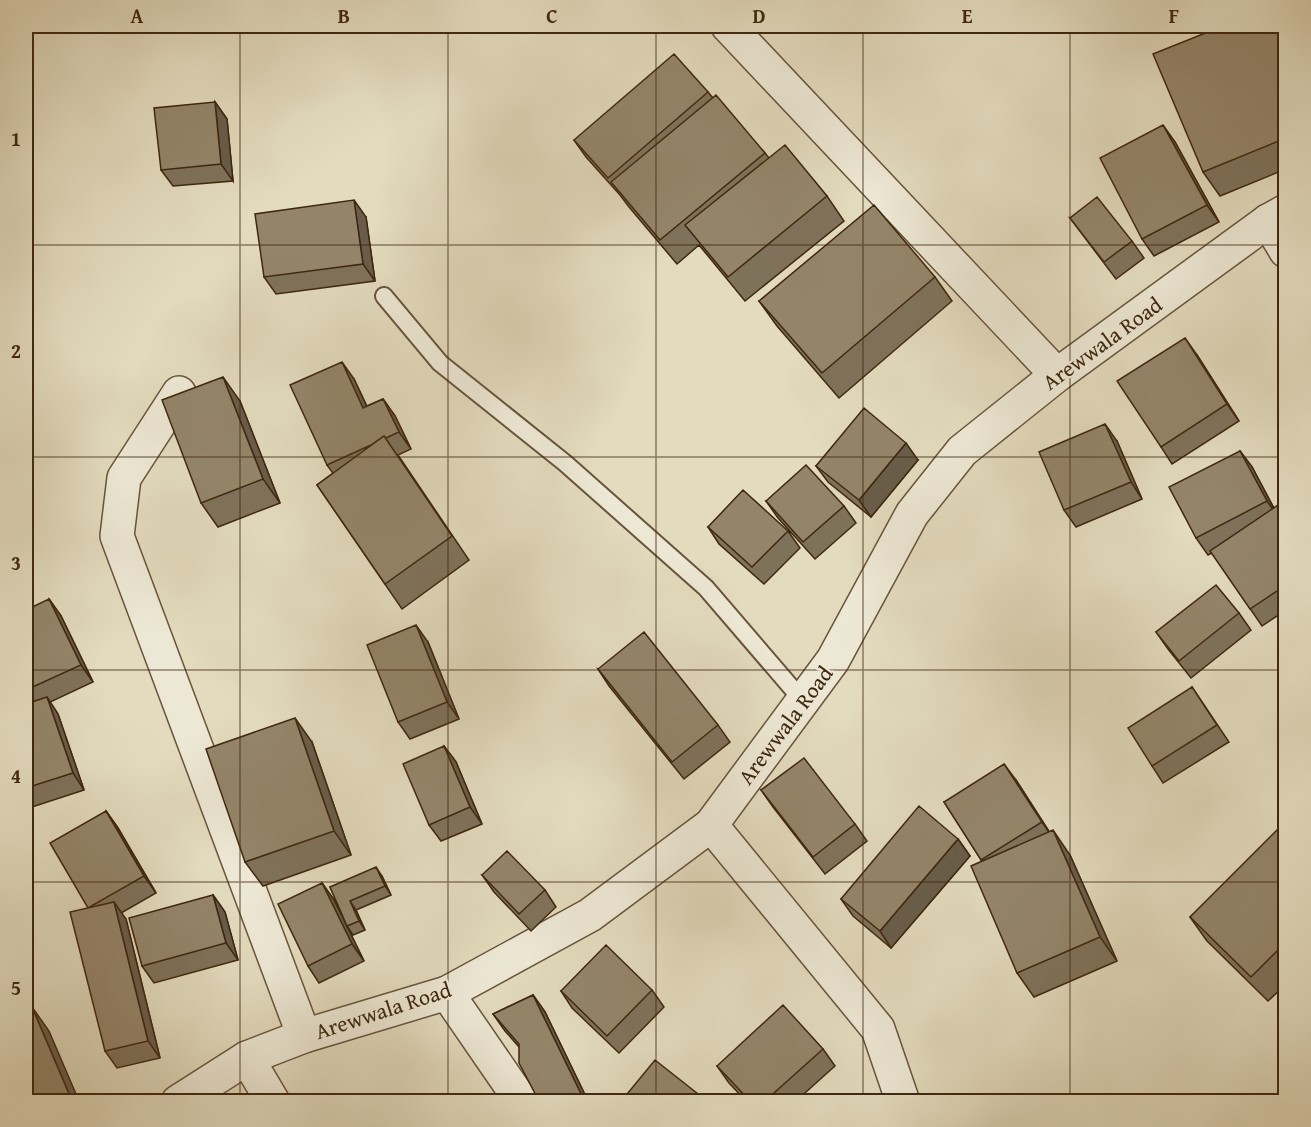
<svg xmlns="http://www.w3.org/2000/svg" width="1311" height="1127" font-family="'Gentium Book Plus',serif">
<rect width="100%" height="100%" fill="#e3dbbe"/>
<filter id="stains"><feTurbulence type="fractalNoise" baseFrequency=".00333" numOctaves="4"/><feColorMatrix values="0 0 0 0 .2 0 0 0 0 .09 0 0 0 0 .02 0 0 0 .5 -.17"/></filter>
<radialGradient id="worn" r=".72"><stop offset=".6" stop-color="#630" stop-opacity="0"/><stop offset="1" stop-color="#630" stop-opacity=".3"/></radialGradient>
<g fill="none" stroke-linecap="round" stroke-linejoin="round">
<defs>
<path id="service" d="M384 296 440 363 565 463 706 588 803 701"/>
<path id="minor" d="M728 26 1057 375
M1268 221 1286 251
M179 393 124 478 117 536 304 1036
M711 825 878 1029 903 1102
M447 993 522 1102
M247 1058 273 1102"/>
<path id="tertiary" d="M178 1102 247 1058 304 1036 447 993 590 915 711 825 833 660 912 514 962 451 1057 375 1268 221 1286 211"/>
</defs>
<use href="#service" stroke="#68543b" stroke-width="20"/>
<use href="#minor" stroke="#68543b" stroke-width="36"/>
<use href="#tertiary" stroke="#68543b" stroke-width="36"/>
<use href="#service" stroke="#ede8d5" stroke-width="16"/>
<use href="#minor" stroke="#ede8d5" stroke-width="33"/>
<use href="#tertiary" stroke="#ede8d5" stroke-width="33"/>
</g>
<path fill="#7f725b" stroke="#3f270f" stroke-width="1.5" d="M1286 26V169L1220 196 1203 172Z
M708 92 713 98 765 153 769 158 827 196 844 221 745 301 699 245 677 264 629 207 620 195 586 157 574 140Z
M215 102 227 119 233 181 173 186 161 170Z
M1175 142 1219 222 1154 256 1142 239Z
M366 217 375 281 276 294 264 277Z
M1070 218 1132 241 1144 258 1116 279Z
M935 277 952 301 839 398 777 326 759 301Z
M1197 355 1239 421 1172 464 1161 447Z
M354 379 367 406 383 399 395 416 411 449 398 455 469 560 402 609 317 485 333 473 327 465Z
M240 401 280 503 218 527 201 503Z
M1117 441 1142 499 1076 527 1064 510Z
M1240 451 1252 467 1274 508 1286 503V610L1262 626 1212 553 1208 555 1196 538Z
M918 460 871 517 828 482 816 466Z
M766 501 844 506 856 523 815 559 778 518Z
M708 527 788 531 800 548 764 584 719 544Z
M49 599 61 616 93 682 50 702 58 714 84 790 26 809V704L34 701 26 689Z
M1239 613 1251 630 1191 678 1168 649 1156 632Z
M428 642 459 719 410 739 398 722Z
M598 669 718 725 730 742 684 779 609 686Z
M1192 687 1229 742 1163 783 1152 766Z
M312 742 351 855 263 886 245 862Z
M444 746 456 762 482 824 441 841 429 825Z
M1016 780 1049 832 1070 855 1117 961 1034 997 1017 973 982 861 944 802Z
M761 790 855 824 867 841 825 874 773 807Z
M106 811 118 828 156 893 121 913 126 919 160 1058 117 1068 105 1051 88 908Z
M1286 832V984L1268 1001 1207 941 1190 917Z
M958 839 970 856 891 948 853 916 841 899Z
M482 875 545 890 556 907 531 931 494 892Z
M382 876 391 895 356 910 365 930 353 935 347 926 330 887Z
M322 883 334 900 364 961 319 983 308 966Z
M213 895 225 912 238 960 154 983 142 966Z
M652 990 664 1007 619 1053 572 1008 561 991Z
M533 995 545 1012 588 1101H539L519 1047 505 1031 493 1014Z
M823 1049 835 1066 796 1101H746L729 1083 717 1066Z"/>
<path fill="#685d4a" stroke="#3f270f" stroke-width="1.5" d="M215 102 227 119 233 181 221 164Z
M1163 125 1175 142 1219 222 1207 205Z
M354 200 366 217 375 281 363 264Z
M1185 338 1197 355 1239 421 1227 404Z
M342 362 354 379 375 425 363 408Z
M223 377 240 401 280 503 263 479Z
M383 399 395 416 411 449 399 432Z
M1105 424 1117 441 1142 499 1131 482Z
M906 443 918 460 871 517 859 500Z
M1240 451 1252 467 1279 518 1267 501Z
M49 599 61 616 93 682 81 665Z
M416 625 428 642 459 719 447 702Z
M47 697 58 714 84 790 73 773Z
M295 718 312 742 351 855 334 831Z
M444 746 456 762 482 824 470 807Z
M1004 764 1016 780 1054 839 1042 822Z
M106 811 118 828 156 893 144 876Z
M1053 830 1070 855 1117 961 1100 937Z
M958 839 970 856 891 948 880 931Z
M376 867 382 876 391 895 385 886Z
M322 883 334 900 364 961 352 944Z
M213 895 225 912 238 960 226 943Z
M350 901 356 910 365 930 359 921Z
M114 902 126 919 160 1058 148 1041Z
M533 995 545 1012 588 1101H585L584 1100Z
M32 1007 49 1031 79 1101H72Z"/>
<path fill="#94856a" stroke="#3f270f" stroke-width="1.5" d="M1223 26H1286V138L1203 172 1153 54Z
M674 54 708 92 608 178 574 140Z
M716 95 765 153 660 240 611 182Z
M215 102 221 164 161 170 154 108Z
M1163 125 1207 205 1142 239 1100 158Z
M785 145 827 196 728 277 685 225Z
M1097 197 1132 241 1104 262 1070 218Z
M354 200 363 264 264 277 255 214Z
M874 205 935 277 822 373 759 301Z
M1185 338 1227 404 1161 447 1117 381Z
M342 362 363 408 383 399 399 432 386 438 384 436 371 445 327 465 290 385Z
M223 377 263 479 201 503 162 400Z
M864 408 906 443 859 500 816 466Z
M1105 424 1131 482 1064 510 1039 452Z
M384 436 452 536 385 584 317 485Z
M1240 451 1267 501 1196 538 1169 487Z
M806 465 844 506 803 542 766 501Z
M743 490 788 531 752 567 708 527Z
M1284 501 1286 503V585L1250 609 1210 551Z
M1216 585 1239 613 1179 661 1156 632Z
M49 599 81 665 26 690V610Z
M416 625 447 702 398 722 367 645Z
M644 632 718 725 672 762 598 669Z
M1192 687 1217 725 1152 766 1128 728Z
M47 697 73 773 26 788V704Z
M295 718 334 831 245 862 206 749Z
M444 746 470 807 429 825 403 764Z
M804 758 855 824 813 857 761 790Z
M1004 764 1042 822 981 860 944 802Z
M919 806 958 839 880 931 841 899Z
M106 811 144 876 88 908 50 843Z
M1280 827 1286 832V942L1251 977 1190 917Z
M1053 830 1100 937 1017 973 971 866Z
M507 851 545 890 519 914 482 875Z
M376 867 385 886 350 901 359 921 347 926 330 887Z
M322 883 352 944 308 966 278 904Z
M213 895 226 943 142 966 129 918Z
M114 902 148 1041 105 1051 70 912Z
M606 945 652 990 607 1036 561 991Z
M533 995 584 1100 581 1101H539L519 1063V1044L493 1014Z
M783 1005 823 1049 765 1101H750L717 1066Z
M32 1007 72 1101H26V1010Z
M655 1060 703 1098 701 1101H627L623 1099Z"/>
<path fill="none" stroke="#3f270f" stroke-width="1.5" stroke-opacity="0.55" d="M240 26V1102M448 26V1102M656 26V1102M863 26V1102M1070 26V1102M26 245H1286M26 457H1286M26 670H1286M26 882H1286"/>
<g text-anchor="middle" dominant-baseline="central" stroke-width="4.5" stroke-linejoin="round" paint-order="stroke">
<g font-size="22" fill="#3f270f" stroke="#ede8d5">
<text transform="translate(1102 343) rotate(-36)">Arewwala Road</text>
<text transform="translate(785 725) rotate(-53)">Arewwala Road</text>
<text transform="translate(383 1010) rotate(-18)">Arewwala Road</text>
</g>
</g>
<rect width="1311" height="1127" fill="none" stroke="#e3dbbe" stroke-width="66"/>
<rect x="33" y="33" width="1245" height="1061" fill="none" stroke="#3f270f" stroke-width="2"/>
<g font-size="20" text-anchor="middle" font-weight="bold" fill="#3f270f">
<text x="137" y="23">A</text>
<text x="344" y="23">B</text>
<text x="552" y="23">C</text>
<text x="759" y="23">D</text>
<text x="967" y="23">E</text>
<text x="1174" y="23">F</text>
<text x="16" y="146">1</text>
<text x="16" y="358">2</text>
<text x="16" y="570">3</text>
<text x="16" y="783">4</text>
<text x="16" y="995">5</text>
</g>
<rect width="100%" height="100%" filter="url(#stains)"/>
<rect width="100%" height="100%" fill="url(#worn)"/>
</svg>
